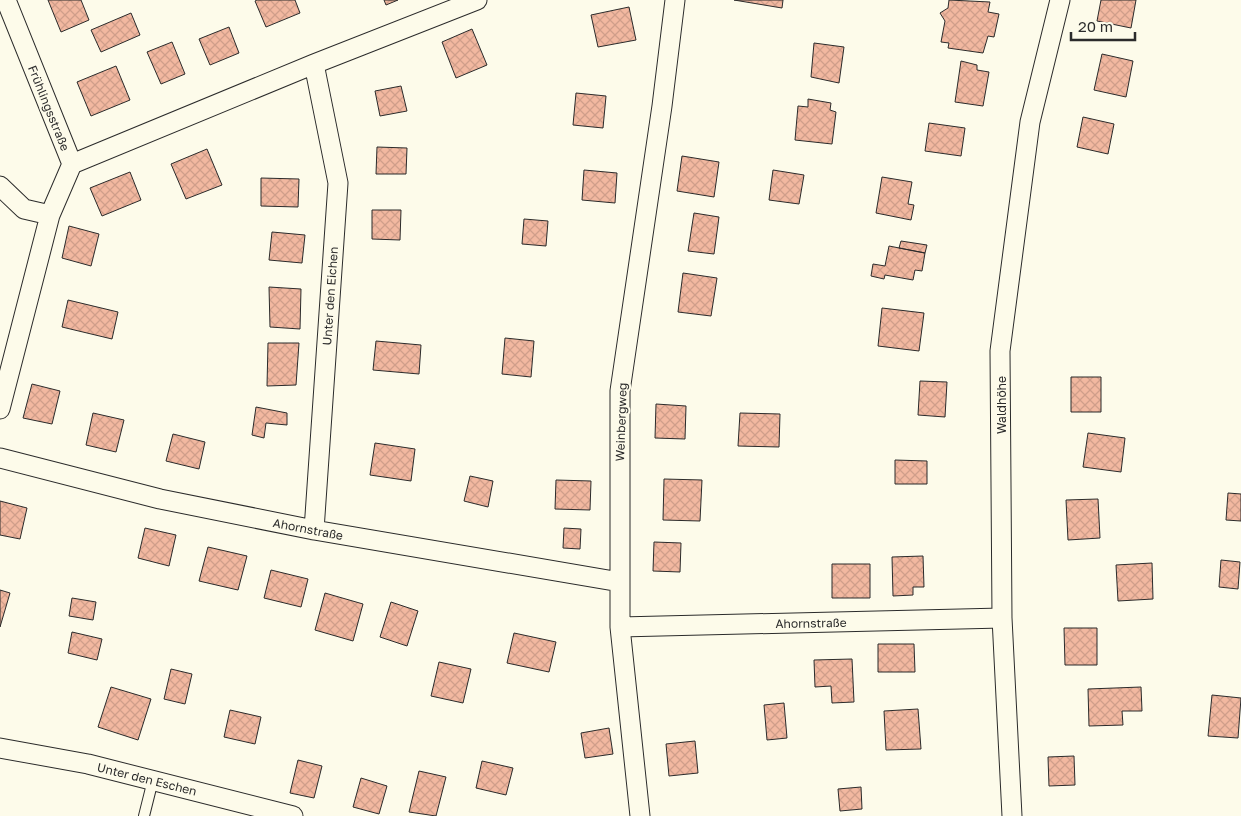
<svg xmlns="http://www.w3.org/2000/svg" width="1241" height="816" font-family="'Golos Text',sans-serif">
<defs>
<pattern id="building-cross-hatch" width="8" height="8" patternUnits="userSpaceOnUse" patternTransform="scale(1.25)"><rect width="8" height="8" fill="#f2b8a0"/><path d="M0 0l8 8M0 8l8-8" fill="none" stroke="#d09e8a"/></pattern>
</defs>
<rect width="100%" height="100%" fill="#fdfbea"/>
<path fill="url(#building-cross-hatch)" stroke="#2b2b2b" d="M48 0H81L89 20 61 32Z
M257 0H295L300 13 266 27 255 1Z
M384 0H398L386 5Z
M734 0H783L782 8Z
M949 0 990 2 988 12 999 14 994 37 988 36 983 53 948 48 949 43 941 42 945 21 940 13 948 8Z
M1101 0H1136L1131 28 1097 21Z
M629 7 636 40 598 47 591 15Z
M131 13 140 35 101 52 91 30Z
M229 27 239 53 210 65 199 39Z
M472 29 487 65 456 78 442 42Z
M172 42 185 74 161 84 147 52Z
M814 43 844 47 839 83 811 77Z
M1102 54 1133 61 1126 97 1094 90Z
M961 61 977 65V70L989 72 983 106 955 102Z
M116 66 130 100 91 116 77 82Z
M401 86 407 111 380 116 375 91Z
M576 93 606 96 603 128 573 125Z
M808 99 831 103 830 110 836 112 832 144 795 140 798 106 808 107Z
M1083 117 1114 124 1108 154 1077 147Z
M929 123 965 128 961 156 925 151Z
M377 147 407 148 406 174H376Z
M207 149 222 185 186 199 171 164Z
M682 156 719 162 714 197 677 191Z
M584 170 617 173 615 203 582 200Z
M773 170 804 175 799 204 769 200Z
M130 172 141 200 102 216 90 188Z
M882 177 912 182 908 204 914 205 911 220 876 213Z
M261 178 299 179 298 207 261 206Z
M372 210H401L400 240 372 239Z
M694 213 719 217 714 254 688 251Z
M524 219 548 221 546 246 522 244Z
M69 226 99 234 91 266 62 258Z
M272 232 305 235 302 263 269 260Z
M901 241 927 245 925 253 899 248Z
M889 246 925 253 922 271 915 270 913 280 885 275 884 279 871 276 873 264 885 266Z
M683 273 717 278 711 316 678 312Z
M269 287 301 289 300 329 270 327Z
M68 300 118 312 112 339 62 327Z
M882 308 924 313 919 351 878 346Z
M505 338 534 341 531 377 502 374Z
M376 341 421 345 419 374 373 370Z
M268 343H299L296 385 267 386Z
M1071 377H1101V412H1071Z
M920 381 947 382 945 417 918 415Z
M32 384 60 391 52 424 23 418Z
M656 404 686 406 685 439 655 438Z
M256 407 287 413V425L266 423 264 438 252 435Z
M93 413 124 420 116 452 86 445Z
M740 413 780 414 779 447 738 446Z
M1088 433 1125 438 1121 472 1083 467Z
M173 434 205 442 199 469 166 461Z
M375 443 415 449 411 481 370 475Z
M895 460 927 461V484H895Z
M470 476 493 481 488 507 464 501Z
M664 479 702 480 700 521 663 520Z
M556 480 591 481 590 510 555 509Z
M1228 493 1241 494V521L1226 520Z
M1098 499 1100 538 1068 540 1066 500Z
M0 501 27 508 20 539 0 535Z
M145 528 176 535 169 566 138 558Z
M564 528 581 529 580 549 563 548Z
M654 542 681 543 680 572 653 571Z
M208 547 247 556 238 590 199 581Z
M923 556 924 587H913V595L893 596 892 557Z
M1221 560 1240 562 1238 589 1219 587Z
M1152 563 1153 599 1118 601 1116 565Z
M832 564H870V598H832Z
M271 570 308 579 301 607 264 598Z
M0 590 10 593 0 627Z
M325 593 363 604 353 641 315 630Z
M72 598 96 602 93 620 69 616Z
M391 602 418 611 407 646 380 637Z
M1064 628H1097V665H1065Z
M72 632 102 639 97 660 68 653Z
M514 633 556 642 549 672 507 663Z
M878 644H914L915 672H878Z
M852 659 854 702 832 703 831 686 815 687 814 660Z
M439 662 471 669 463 703 431 696Z
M171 669 192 674 185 704 164 699Z
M111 687 151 699 138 740 98 727Z
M1141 687 1142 711H1122L1123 725 1089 726 1088 689Z
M1212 695 1241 698 1238 738 1208 736Z
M784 703 787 738 767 740 764 705Z
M918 709 921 749 886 750 884 711Z
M230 710 261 717 255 744 224 737Z
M609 728 613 754 585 758 581 733Z
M695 741 698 773 669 776 666 744Z
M1074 756 1075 785 1049 786 1048 757Z
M298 760 322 766 314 798 290 793Z
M482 761 513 768 506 795 476 788Z
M419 771 446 777 436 816 409 812Z
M361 778 387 786 379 814 353 807Z
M861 787 862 809 840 811 838 789Z"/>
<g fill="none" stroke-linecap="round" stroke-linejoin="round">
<defs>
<path id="service" d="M144 816 153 780"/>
<path id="minor" d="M72 164 314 64 477 0
M0 186 24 209 50 215
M0 409 50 215 72 164 6 0
M0 458 160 499 314 530 620 582
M314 530 338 183 314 64
M620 627 1002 618
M0 748 88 764 293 816
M640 816 620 627V391L662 106 675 0
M1012 816 1002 618 1000 351 1030 122 1060 0"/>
</defs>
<use href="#service" stroke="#2b2b2b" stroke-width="12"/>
<use href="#minor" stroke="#2b2b2b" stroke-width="21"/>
<use href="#service" stroke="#fdfbea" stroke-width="10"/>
<use href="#minor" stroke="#fdfbea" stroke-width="19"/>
</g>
<g text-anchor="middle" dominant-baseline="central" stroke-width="4" stroke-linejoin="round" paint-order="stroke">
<g font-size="12" fill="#2b2b2b" stroke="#fdfbea">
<text transform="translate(49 108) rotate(68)">Frühlingsstraße</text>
<text transform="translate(330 296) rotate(-86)">Unter den Eichen</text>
<text transform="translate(1001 405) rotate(-90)">Waldhöhe</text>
<text transform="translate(621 422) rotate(-88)">Weinbergweg</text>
<text transform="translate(308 529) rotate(11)">Ahornstraße</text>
<text transform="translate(811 623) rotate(-1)">Ahornstraße</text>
<text transform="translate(147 779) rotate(14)">Unter den Eschen</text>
</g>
</g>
<path d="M1071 32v8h64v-8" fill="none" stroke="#2b2b2b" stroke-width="2.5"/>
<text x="1078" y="32" font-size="15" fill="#2b2b2b" stroke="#fdfbea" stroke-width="4" paint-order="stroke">20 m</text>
</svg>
